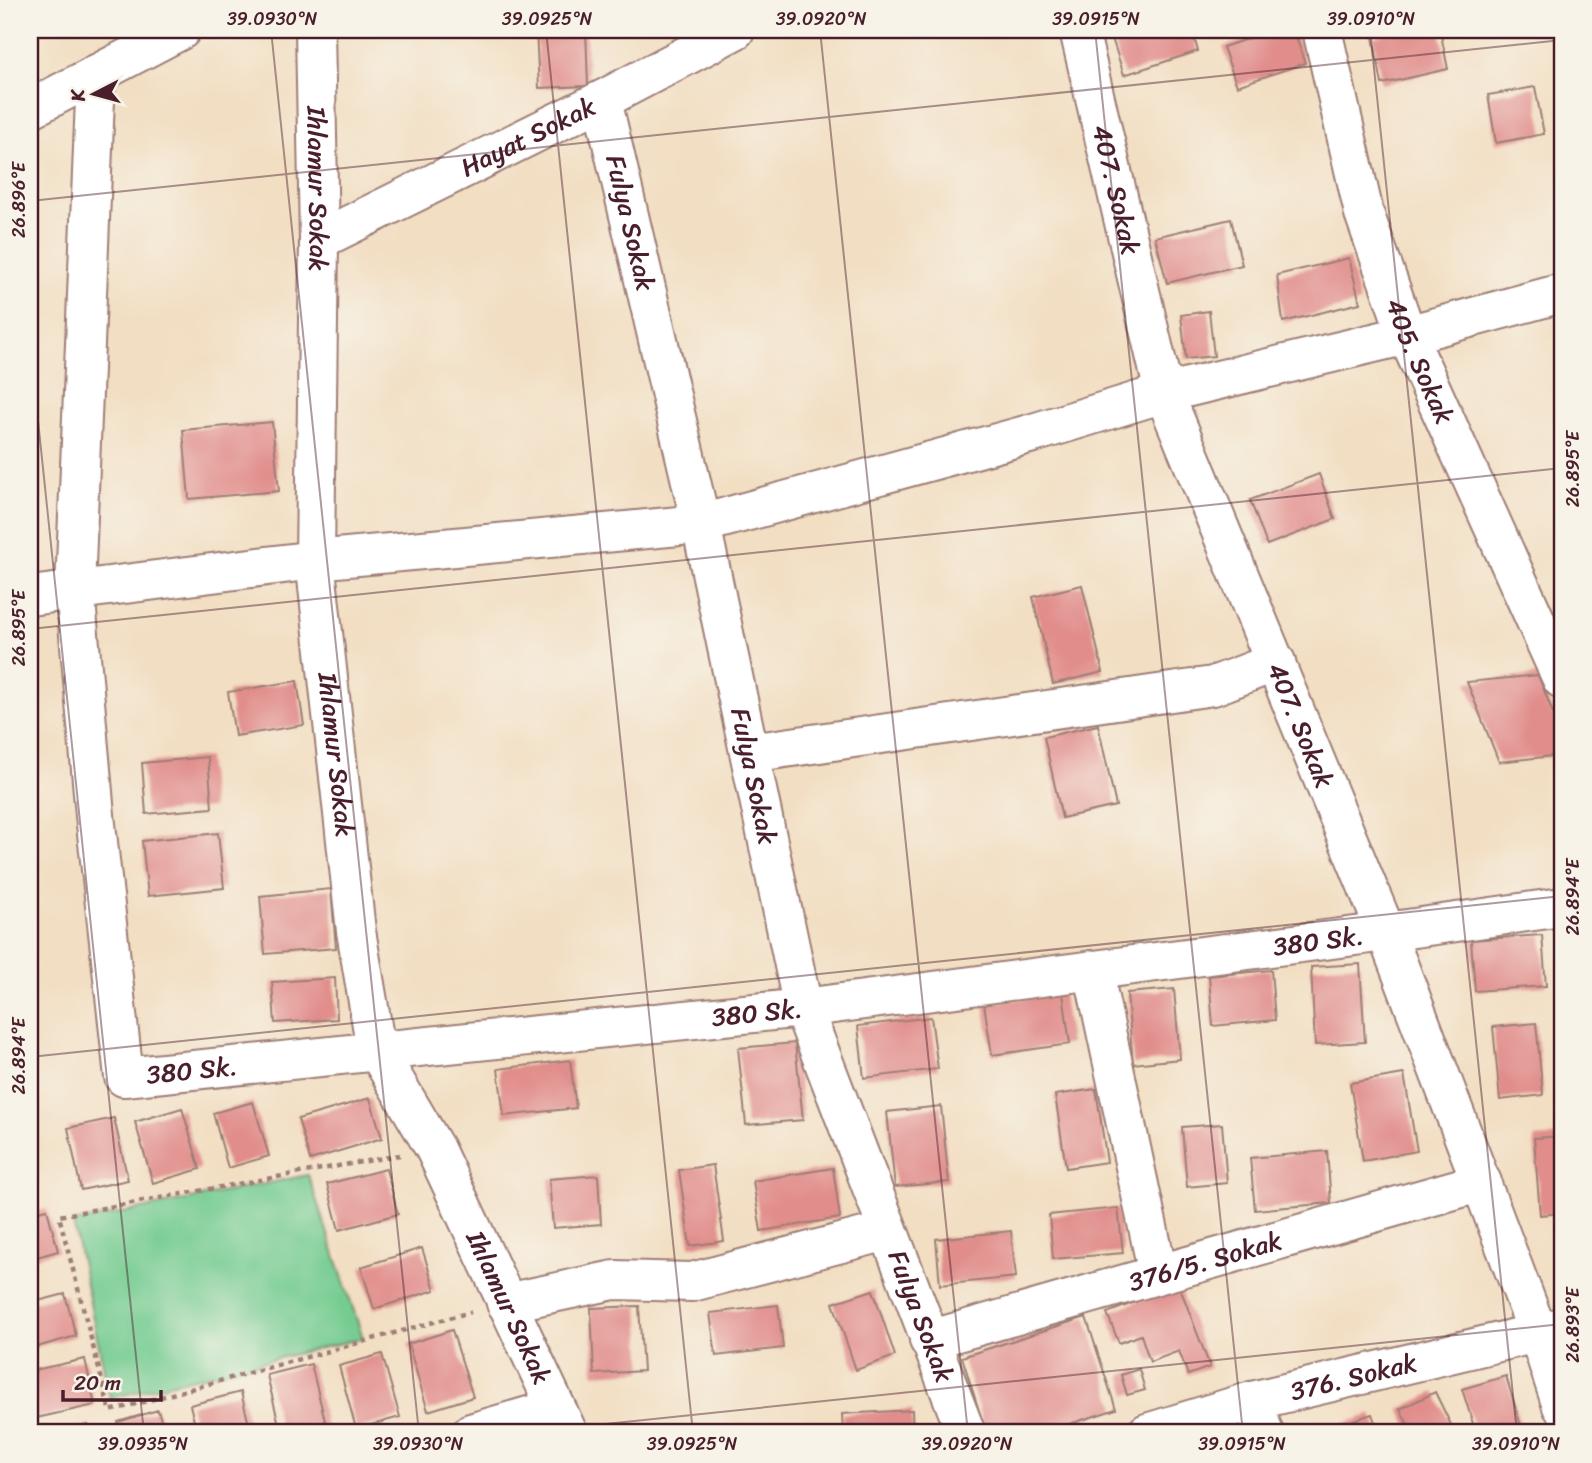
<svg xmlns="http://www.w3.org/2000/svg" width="1592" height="1463" font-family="Sriracha,sans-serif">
<rect width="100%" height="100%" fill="#f7f3e8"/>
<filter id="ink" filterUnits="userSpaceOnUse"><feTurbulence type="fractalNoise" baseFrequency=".0143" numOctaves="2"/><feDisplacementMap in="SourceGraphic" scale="14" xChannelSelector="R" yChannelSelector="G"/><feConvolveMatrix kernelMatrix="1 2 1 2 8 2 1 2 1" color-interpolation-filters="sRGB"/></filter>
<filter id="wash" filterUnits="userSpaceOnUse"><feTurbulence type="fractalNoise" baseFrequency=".00686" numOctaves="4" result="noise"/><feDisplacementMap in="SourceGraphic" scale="28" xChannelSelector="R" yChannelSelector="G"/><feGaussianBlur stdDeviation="1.57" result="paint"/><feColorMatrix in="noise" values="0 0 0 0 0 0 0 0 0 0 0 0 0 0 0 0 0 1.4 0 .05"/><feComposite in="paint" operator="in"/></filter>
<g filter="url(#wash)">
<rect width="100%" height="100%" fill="#f2dec2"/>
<path fill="#74cc91" stroke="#5f765e" stroke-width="2" d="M308 1175 363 1338 110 1398 73 1223Z"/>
<g id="blocks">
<path fill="#e18d8b" d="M536 30H586L588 86 539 88Z
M1116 30H1192L1198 51 1124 75 1110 32Z
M1274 30H1294L1305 63 1237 86 1223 47Z
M1403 30H1440L1448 69 1382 84 1373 37Z
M1535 87 1544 134 1496 143 1488 95Z
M1231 219 1242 265 1167 283 1155 237Z
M1349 258 1360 303 1283 322 1277 275Z
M1209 311 1214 356 1186 359 1181 315Z
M272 422 279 491 189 499 183 430Z
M1319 474 1335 519 1267 545 1250 500Z
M1082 585 1103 672 1053 684 1033 597Z
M1538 675 1562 736V755L1499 762 1467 682Z
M297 681 304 725 235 736 228 692Z
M1098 725 1116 806 1062 818 1044 737Z
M208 757 212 808 146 814 142 763Z
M218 833 224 888 148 896 142 841Z
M331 889 336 948 265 954 260 896Z
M1542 935 1546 986 1475 991 1471 940Z
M1360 964 1365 1042 1315 1045 1311 967Z
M1271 970 1275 1020 1213 1026 1209 976Z
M335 978 337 1019 275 1023 272 982Z
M1174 989 1180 1059 1133 1064 1127 993Z
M1063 993 1070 1044 992 1055 984 1004Z
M931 1017 938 1069 864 1078 858 1026Z
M1536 1023 1543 1095 1500 1100 1493 1027Z
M795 1043 803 1120 746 1125 738 1048Z
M570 1060 576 1108 504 1116 498 1069Z
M1404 1074 1417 1151 1363 1161 1350 1083Z
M1096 1089 1107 1162 1066 1168 1055 1095Z
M370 1098 382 1138 310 1160 298 1119Z
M253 1102 269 1156 228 1168 213 1113Z
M941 1106 949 1182 895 1187 887 1112Z
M182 1108 200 1169 153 1183 135 1122Z
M114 1118 128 1180 81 1190 68 1128Z
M1222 1124 1227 1183 1187 1187 1182 1127Z
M1562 1136V1213L1540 1215 1534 1138Z
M1327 1151 1331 1203 1255 1210 1250 1158Z
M30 1157 37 1182 30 1184Z
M713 1165 724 1241 690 1246 679 1170Z
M833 1168 840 1218 761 1231 753 1181Z
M386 1169 398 1214 339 1230 327 1184Z
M598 1175 601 1224 553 1228 549 1179Z
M1118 1208 1123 1253 1053 1259 1049 1215Z
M47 1209 58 1251 30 1259V1213Z
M1011 1231 1016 1277 940 1285 936 1239Z
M422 1248 435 1290 374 1309 361 1267Z
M1179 1285 1210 1367 1188 1375 1179 1351 1150 1362 1141 1335 1119 1343 1107 1313Z
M873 1290 895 1356 856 1370 833 1303Z
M65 1294 76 1336 30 1349V1303Z
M778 1305 783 1348 716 1356 710 1313Z
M639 1306 643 1371 594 1374 591 1308Z
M1086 1317 1116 1409 1042 1433H986L962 1357Z
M452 1330 473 1397 428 1411 408 1344Z
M382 1354 400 1417 356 1429 339 1366Z
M85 1359 95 1405 32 1419 30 1371Z
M311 1364 328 1433H281L267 1375Z
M1139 1369 1145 1390 1127 1395 1121 1375Z
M1506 1376 1523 1433H1476L1462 1389Z
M241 1392 251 1433H197L190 1405Z
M1435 1392 1455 1433H1412L1400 1409Z
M158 1410 165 1433H121L118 1422Z
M912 1410 913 1433H843L842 1414Z
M1372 1414 1379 1433H1314Z
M88 1425 90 1433H62V1432Z
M698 1427V1433H654V1428Z"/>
</g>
</g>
<g filter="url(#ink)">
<use href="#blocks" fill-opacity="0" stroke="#9e7e76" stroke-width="2"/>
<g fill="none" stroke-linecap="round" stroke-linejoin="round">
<defs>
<g id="minor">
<path id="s1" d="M315 30 319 240 315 560 356 931 376 1049 435 1149 568 1433"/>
<path id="s2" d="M1079 30 1164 393 1386 932 1538 1333 1562 1406"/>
<path id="s3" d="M1322 30 1364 213 1407 335 1562 679"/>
<path id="s4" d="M96 74 75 589 95 815 124 1077 803 1008 1386 932 1562 907"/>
<path id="s5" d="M602 100 701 524 803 1008 966 1433"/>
<path d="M30 109 181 30"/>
<path id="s6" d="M319 240 602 100 735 30"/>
<path d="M30 596 315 560 701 524 1033 433 1164 393 1407 335 1562 293"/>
<path d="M750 753 1213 686 1276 662"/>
<path d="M1093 970 1158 1274"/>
<path d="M506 1303 614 1280 692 1282 887 1231"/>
<path id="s7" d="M929 1340 1482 1182"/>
<path d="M1252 1401 1264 1433"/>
<path d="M471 1433 556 1408"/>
<path id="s8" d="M1147 1433 1252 1401 1562 1327"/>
</g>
</defs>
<use href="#minor" stroke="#9e7e76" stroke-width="42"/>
<path stroke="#9e7e76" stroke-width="4.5" stroke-dasharray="5 5" stroke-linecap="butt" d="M400 1155 59 1216 110 1411 471 1312"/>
<use href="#minor" stroke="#fff" stroke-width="38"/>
</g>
</g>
<path fill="none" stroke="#4a1f2b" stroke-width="2" stroke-opacity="0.45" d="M271 30 419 1433M546 30 693 1433M820 30 968 1433M1095 30 1243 1433M1370 30 1517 1433M30 201 1562 40M30 344 144 1433M30 629 1562 468M30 1057 1562 896M519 1433 1562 1324"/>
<g text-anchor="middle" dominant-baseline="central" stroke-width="5" stroke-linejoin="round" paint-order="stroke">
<g font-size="26" fill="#4a1f2b" stroke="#f7f3e8">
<text stroke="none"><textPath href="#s6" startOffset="233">Hayat Sokak</textPath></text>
<text stroke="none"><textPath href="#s1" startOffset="159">Ihlamur Sokak</textPath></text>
<text stroke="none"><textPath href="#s2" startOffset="164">407. Sokak</textPath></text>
<text stroke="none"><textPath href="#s5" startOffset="126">Fulya Sokak</textPath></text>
<text stroke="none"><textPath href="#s3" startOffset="346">405. Sokak</textPath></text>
<text stroke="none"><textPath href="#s2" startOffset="732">407. Sokak</textPath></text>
<text stroke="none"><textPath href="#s1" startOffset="726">Ihlamur Sokak</textPath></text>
<text stroke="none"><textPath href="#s5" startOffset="693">Fulya Sokak</textPath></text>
<text stroke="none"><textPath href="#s4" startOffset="2208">380 Sk.</textPath></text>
<text stroke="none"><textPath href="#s4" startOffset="1642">380 Sk.</textPath></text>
<text stroke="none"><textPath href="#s4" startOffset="1074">380 Sk.</textPath></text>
<text stroke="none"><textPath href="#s7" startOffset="287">376/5. Sokak</textPath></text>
<text stroke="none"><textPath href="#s1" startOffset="1314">Ihlamur Sokak</textPath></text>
<text stroke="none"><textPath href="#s5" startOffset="1260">Fulya Sokak</textPath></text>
<text stroke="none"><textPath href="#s8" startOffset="214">376. Sokak</textPath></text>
</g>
</g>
<rect width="1592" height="1463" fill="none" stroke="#f7f3e8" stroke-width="77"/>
<g transform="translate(94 94) rotate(264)" stroke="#f7f3e8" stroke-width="5" paint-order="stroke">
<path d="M0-5L12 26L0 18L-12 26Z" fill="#4a1f2b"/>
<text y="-10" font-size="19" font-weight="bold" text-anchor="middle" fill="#4a1f2b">K</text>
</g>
<path d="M63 1390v10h98v-10" fill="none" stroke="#4a1f2b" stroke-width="3.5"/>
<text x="74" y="1390" font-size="21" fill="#4a1f2b" stroke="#f7f3e8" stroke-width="5" paint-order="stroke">20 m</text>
<rect x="38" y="38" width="1516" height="1386" fill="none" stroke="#4a1f2b" stroke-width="2.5"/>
<g font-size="18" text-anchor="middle" fill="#4a1f2b">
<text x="272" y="25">39.0930°N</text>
<text x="547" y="25">39.0925°N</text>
<text x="821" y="25">39.0920°N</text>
<text x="1096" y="25">39.0915°N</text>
<text x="1371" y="25">39.0910°N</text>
<text transform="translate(19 200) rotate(-90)" y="6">26.896°E</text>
<text transform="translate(1573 469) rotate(-90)" y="6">26.895°E</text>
<text transform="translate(19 628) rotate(-90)" y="6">26.895°E</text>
<text transform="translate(1573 897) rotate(-90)" y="6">26.894°E</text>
<text transform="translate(19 1056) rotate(-90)" y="6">26.894°E</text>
<text transform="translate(1573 1325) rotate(-90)" y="6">26.893°E</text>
<text x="143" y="1450">39.0935°N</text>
<text x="418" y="1450">39.0930°N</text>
<text x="692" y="1450">39.0925°N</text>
<text x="967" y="1450">39.0920°N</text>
<text x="1242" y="1450">39.0915°N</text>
<text x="1516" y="1450">39.0910°N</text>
</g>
</svg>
